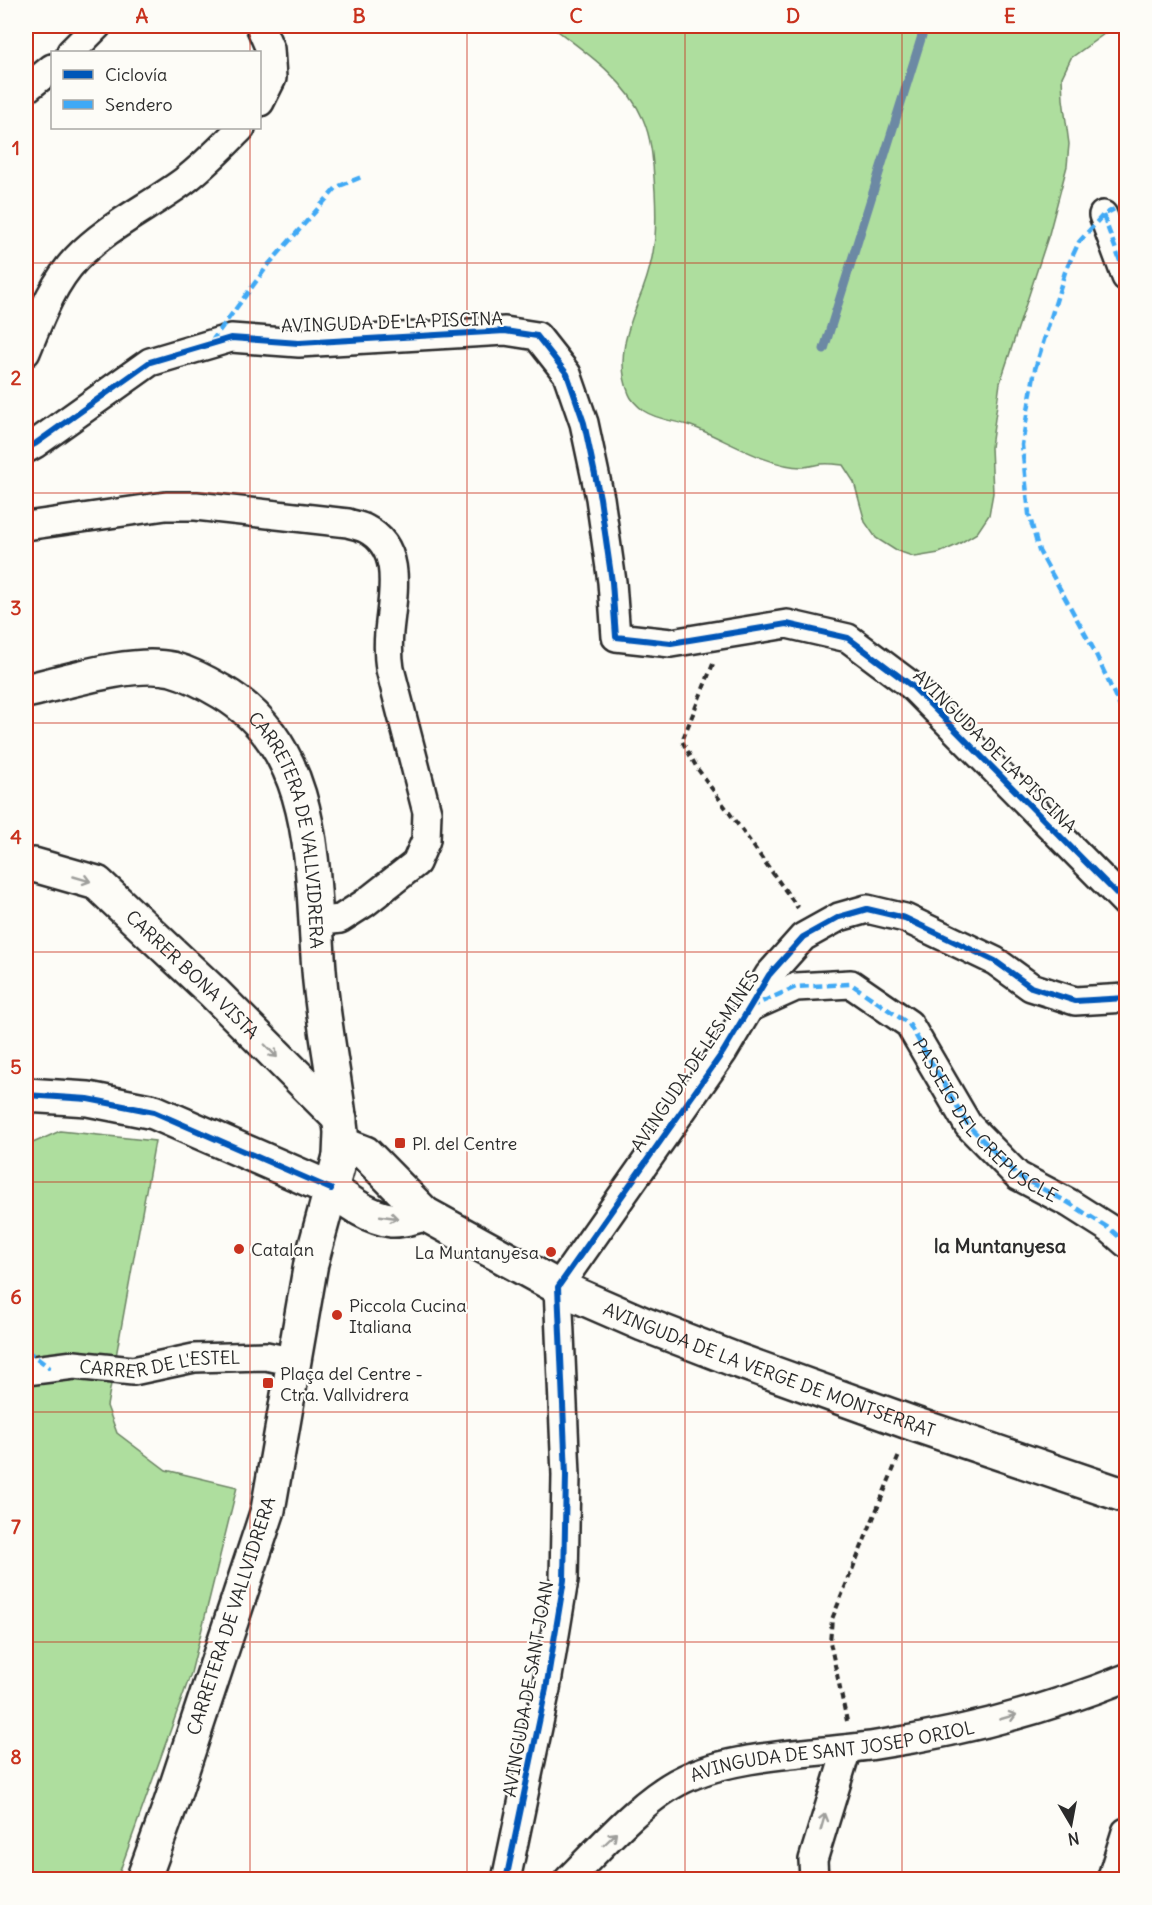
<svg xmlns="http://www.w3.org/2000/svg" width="1152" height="1905" font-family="Delius,sans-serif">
<rect width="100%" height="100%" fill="#fdfcf7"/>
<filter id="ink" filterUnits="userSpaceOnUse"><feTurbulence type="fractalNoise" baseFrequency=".0167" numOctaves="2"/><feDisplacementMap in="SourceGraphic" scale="12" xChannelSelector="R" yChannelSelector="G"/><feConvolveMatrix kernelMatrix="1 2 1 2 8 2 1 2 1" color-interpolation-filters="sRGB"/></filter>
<g filter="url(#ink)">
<path fill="#aede9e" stroke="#6c8464" stroke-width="1.5" d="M551 26H1115L1071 58 1062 77 1063 99 1069 144 1067 166 1049 234 1000 383 991 447 993 493 989 515 977 533 957 545 939 553 915 557 895 550 876 538 865 522 854 482 843 465C835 464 827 463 820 464 814 465 808 467 802 467 768 467 723 438 691 426 677 421 657 420 644 411 639 407 631 400 629 394 614 358 630 323 643 289 656 254 657 228 655 191 653 167 653 142 643 119 626 79 584 51 551 26Z
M60 1131 155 1141 107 1406 117 1433 166 1470 237 1487 191 1673 117 1879H26V1146Z"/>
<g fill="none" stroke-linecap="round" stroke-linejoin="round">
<path stroke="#6c89a4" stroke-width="9" d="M824 349 925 26"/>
<defs>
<g id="minor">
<path d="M71 52 97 26"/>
<path d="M26 89 52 68"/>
<path d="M260 102 272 78 270 49 260 26"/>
<path d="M1103 215 1126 277"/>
<path d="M26 352C39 321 52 284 76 259 106 227 149 207 184 181 205 165 223 146 241 128"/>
<path d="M26 449 35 444 150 362 231 338 299 343 505 331 537 336 567 374 584 423 600 498 612 582 616 637 671 643 787 624 848 638 912 686 1126 903"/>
<path d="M26 526 166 506H196L348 523C354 525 360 526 366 529 405 549 392 597 389 632 388 644 388 656 390 669L427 812 426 840 416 863 365 903 340 919 316 922"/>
<path id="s1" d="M749 1008 796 987 851 984 909 1024 968 1125 1018 1176 1069 1203 1110 1229 1126 1243"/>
<path id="s2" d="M26 1371 74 1365 133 1371 194 1358 266 1356 294 1362"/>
<path d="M506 1880 546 1689 564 1580 566 1475 558 1287 723 1052 769 975 803 937 839 917 867 909 905 918 995 961 1031 987 1075 1001 1126 998"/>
<path id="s3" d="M568 1880C601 1847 643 1798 684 1779 738 1753 817 1754 876 1745 962 1732 1046 1710 1126 1678"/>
<path d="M814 1880 813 1860 847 1749"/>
<path d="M1111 1880 1126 1832"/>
</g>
<g id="tertiary">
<path id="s4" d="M26 867 34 865 97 883 214 993 340 1119"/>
<path d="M26 1095 88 1099 154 1112 331 1189C349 1202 368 1217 391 1220 402 1221 415 1216 425 1214"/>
<path id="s5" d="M342 1144 365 1153 425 1214 558 1287 643 1324 736 1360 914 1424 1126 1496"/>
</g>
<g id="secondary">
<path id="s6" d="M26 691C65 682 133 660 172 669 190 674 207 683 222 692 320 750 311 871 319 970 323 1024 335 1078 341 1132L340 1156 311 1263 268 1510 171 1803 143 1880"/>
</g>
</defs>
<use href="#minor" stroke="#2b2b2b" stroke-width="32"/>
<use href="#tertiary" stroke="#2b2b2b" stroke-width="38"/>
<use href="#secondary" stroke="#2b2b2b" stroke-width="38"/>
<path stroke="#2b2b2b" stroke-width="4" stroke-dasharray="6 4.5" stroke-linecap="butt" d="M713 664 682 741 697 768 798 908
M847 1721 830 1642 832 1619 900 1453"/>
<use href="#minor" stroke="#fdfcf7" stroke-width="27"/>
<use href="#tertiary" stroke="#fdfcf7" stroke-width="33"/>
<use href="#secondary" stroke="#fdfcf7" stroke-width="33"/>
<path stroke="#3fa9f5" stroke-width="4.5" stroke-dasharray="9 4.5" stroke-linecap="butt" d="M1126 203 1103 215 1079 242 1065 272 1035 369 1022 445 1029 514 1039 551 1094 650 1126 720
M1103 215 1126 277
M211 342 269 264 337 187 364 176
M750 1007 796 987 851 984 909 1024 968 1125 1018 1176 1069 1203 1110 1229 1126 1243
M26 1350 50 1368"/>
<defs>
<path id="cycleway" d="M26 449 35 444 150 362 231 338 299 343 505 331 537 336 567 374 584 423 600 498 612 582 616 637 671 643 787 624 848 638 912 686 1126 903
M26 1095 88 1099 154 1112 331 1189
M506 1880 546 1689 564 1580 566 1475 558 1287 723 1052 769 975 803 937 839 917 867 909 905 918 995 961 1031 987 1075 1001 1126 998"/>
</defs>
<use href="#cycleway" stroke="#fdfcf7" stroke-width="10"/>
<use href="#cycleway" stroke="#0057b8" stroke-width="6"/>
</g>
<defs><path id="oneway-shaft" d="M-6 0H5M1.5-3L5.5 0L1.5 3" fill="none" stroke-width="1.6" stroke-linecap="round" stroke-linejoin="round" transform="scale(1.5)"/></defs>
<g stroke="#9e9e9b">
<use href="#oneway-shaft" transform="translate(82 879) rotate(16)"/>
<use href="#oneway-shaft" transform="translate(271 1051) rotate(46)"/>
<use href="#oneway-shaft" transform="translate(389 1217) rotate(8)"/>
<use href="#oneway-shaft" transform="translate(1008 1717) rotate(-16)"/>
<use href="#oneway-shaft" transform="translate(823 1822) rotate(-74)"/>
<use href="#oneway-shaft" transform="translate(610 1839) rotate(-44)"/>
</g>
</g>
<path fill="none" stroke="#c8321e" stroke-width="1.5" stroke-opacity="0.55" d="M250 26V52M467 26V1880M685 26V1880M902 26V1880M250 128V1880M26 263H1126M26 493H1126M26 723H1126M26 952H1126M26 1182H1126M26 1412H1126M26 1642H1126"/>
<g fill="#c8321e" stroke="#fdfcf7" stroke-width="2">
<rect x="394" y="1137" width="12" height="12" rx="3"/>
<circle cx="239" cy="1249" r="6"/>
<circle cx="551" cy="1252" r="6"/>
<circle cx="337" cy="1315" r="6"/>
<rect x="262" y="1377" width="12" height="12" rx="3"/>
</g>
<g text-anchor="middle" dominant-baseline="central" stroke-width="4.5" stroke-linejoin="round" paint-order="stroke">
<g font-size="18" fill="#2b2b2b" stroke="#fdfcf7">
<text transform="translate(392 322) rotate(-2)">AVINGUDA DE LA PISCINA</text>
<text transform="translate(995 751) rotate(45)">AVINGUDA DE LA PISCINA</text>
<text stroke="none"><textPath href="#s6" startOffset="366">CARRETERA DE VALLVIDRERA</textPath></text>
<text stroke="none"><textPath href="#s4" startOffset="206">CARRER BONA VISTA</textPath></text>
<text transform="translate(695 1061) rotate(-56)">AVINGUDA DE LES MINES</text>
<text stroke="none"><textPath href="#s1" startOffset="302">PASSEIG DEL CREPUSCLE</textPath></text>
<text stroke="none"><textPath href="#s2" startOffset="135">CARRER DE L'ESTEL</textPath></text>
<text stroke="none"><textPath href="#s5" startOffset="489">AVINGUDA DE LA VERGE DE MONTSERRAT</textPath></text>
<text transform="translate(231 1616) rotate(-72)">CARRETERA DE VALLVIDRERA</text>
<text transform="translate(528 1689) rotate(-80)">AVINGUDA DE SANT JOAN</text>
<text stroke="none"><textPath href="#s3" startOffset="306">AVINGUDA DE SANT JOSEP ORIOL</textPath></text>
</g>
<g font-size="18" fill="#2b2b2b" stroke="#fdfcf7" text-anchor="start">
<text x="412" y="1143">Pl. del Centre</text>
<text x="251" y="1249">Catalan</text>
<text x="539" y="1252" text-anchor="end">La Muntanyesa</text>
<text x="349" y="1305">Piccola Cucina<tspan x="349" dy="21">Italiana</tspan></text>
<text x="280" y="1373">Plaça del Centre -<tspan x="280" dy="21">Ctra. Vallvidrera</tspan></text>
</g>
<g font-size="20" font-weight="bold" fill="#2b2b2b" stroke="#fdfcf7">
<text x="1000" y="1245">la Muntanyesa</text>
</g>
</g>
<rect width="1152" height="1905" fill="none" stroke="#fdfcf7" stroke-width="66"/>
<rect x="51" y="51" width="210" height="78" fill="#fdfcf7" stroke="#a9a8a5" stroke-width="1.5"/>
<rect x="63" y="70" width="30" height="9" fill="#0057b8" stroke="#a9a8a5" stroke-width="1.5"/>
<text x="105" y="81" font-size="18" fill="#2b2b2b">Ciclovía</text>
<rect x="63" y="100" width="30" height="9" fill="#3fa9f5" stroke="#a9a8a5" stroke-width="1.5"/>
<text x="105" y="111" font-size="18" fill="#2b2b2b">Sendero</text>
<g transform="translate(1071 1824) rotate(170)" stroke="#fdfcf7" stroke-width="4.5" paint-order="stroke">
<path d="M0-4.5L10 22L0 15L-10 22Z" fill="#2b2b2b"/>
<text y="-9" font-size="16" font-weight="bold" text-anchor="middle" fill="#2b2b2b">N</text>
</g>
<rect x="33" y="33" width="1086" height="1839" fill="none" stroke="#c8321e" stroke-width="2"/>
<g font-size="20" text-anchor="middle" font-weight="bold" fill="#c8321e">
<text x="142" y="23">A</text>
<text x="359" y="23">B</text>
<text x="576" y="23">C</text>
<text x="793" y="23">D</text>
<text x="1010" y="23">E</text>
<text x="16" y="155">1</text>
<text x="16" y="385">2</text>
<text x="16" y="615">3</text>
<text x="16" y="844">4</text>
<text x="16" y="1074">5</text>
<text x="16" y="1304">6</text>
<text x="16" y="1534">7</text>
<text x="16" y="1764">8</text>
</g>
</svg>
